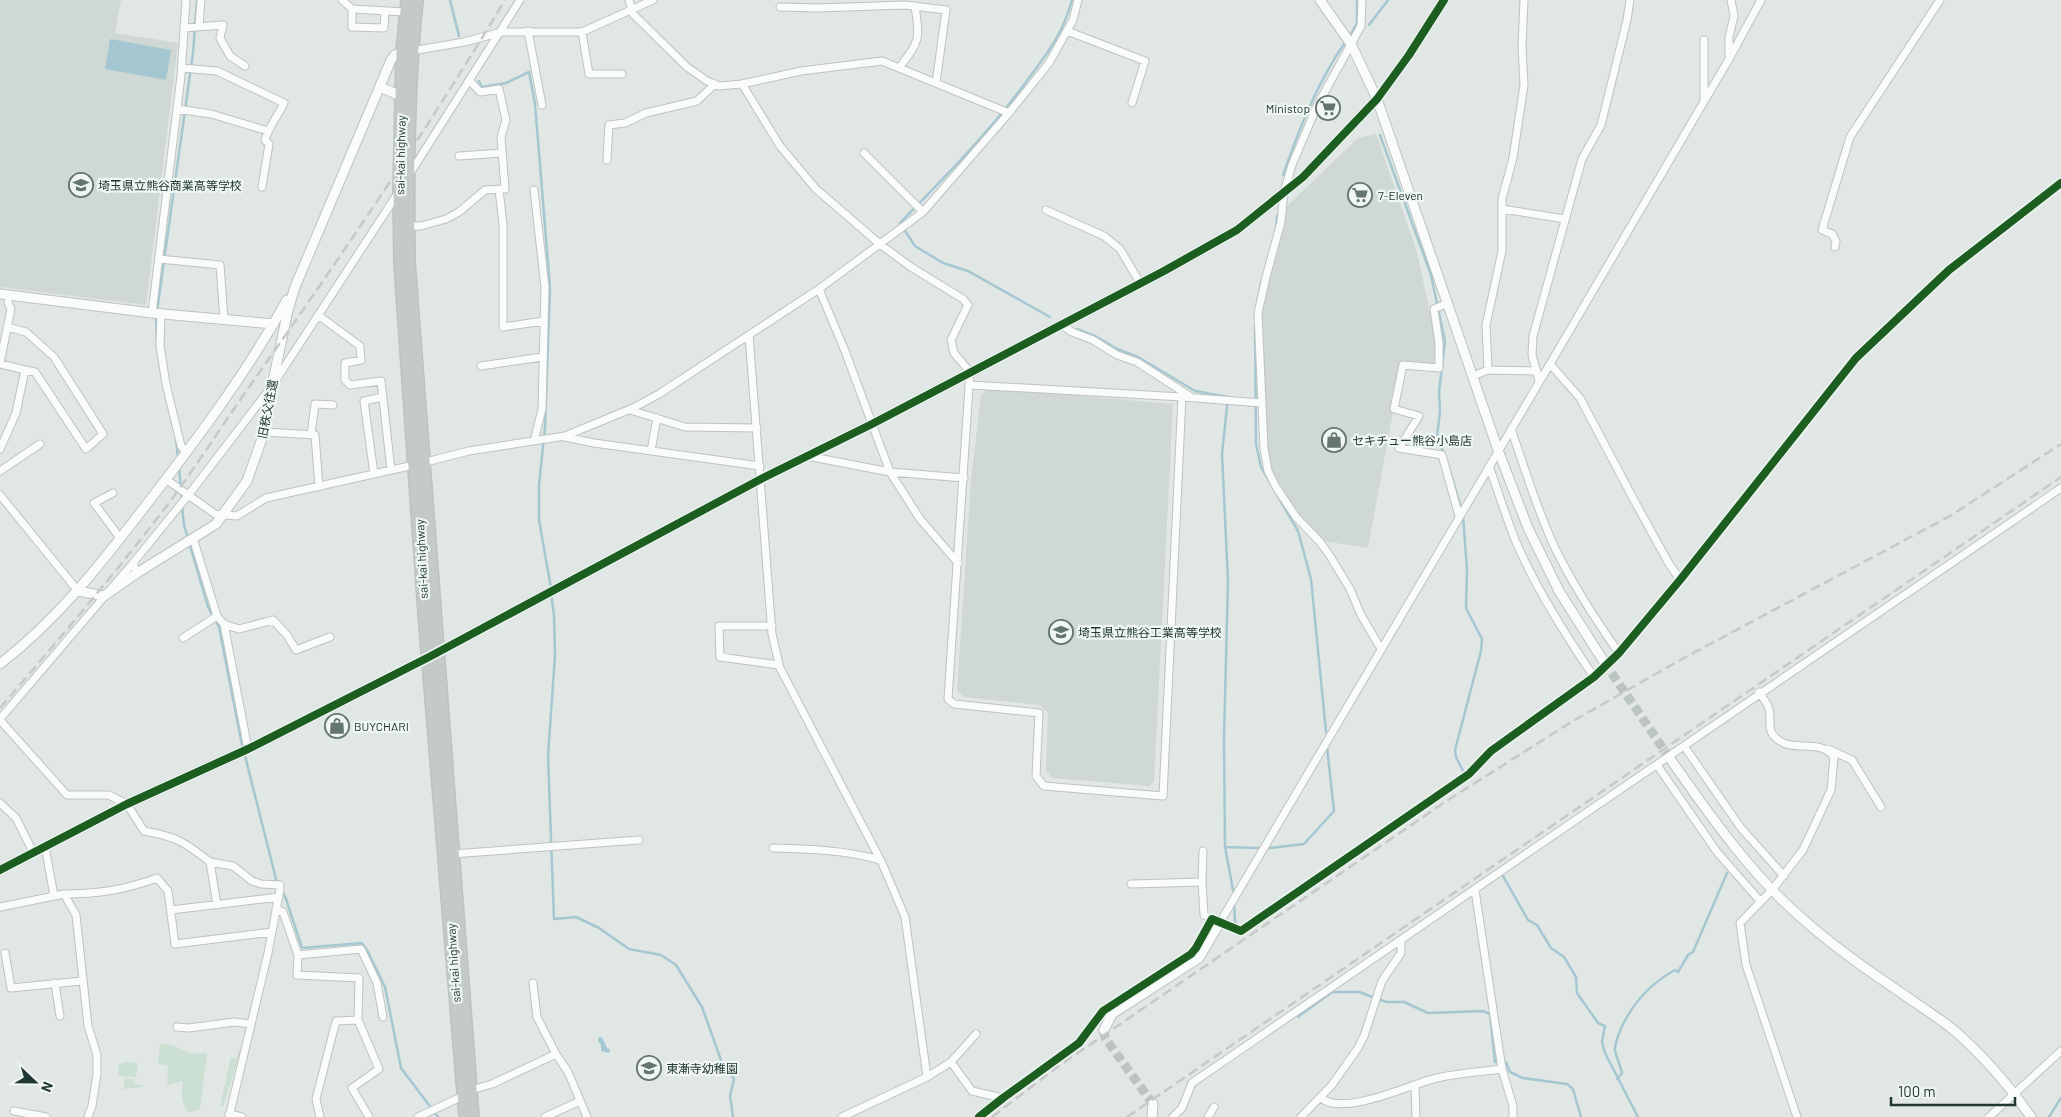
<svg xmlns="http://www.w3.org/2000/svg" width="2061" height="1117" font-family="Barlow,'Noto Sans JP',sans-serif">
<rect width="100%" height="100%" fill="#e1e7e4"/>
<path fill="#cfd8d4" d="M0 0H121L115 33 178 43 146 305 0 287Z
M1376 134 1417 252 1437 346 1434 366 1402 363 1368 548 1323 541 1300 519 1277 486 1270 471 1267 449 1263 342 1260 315 1287 206 1358 138Z
M989 388 1173 404 1154 781 1149 786 1052 778 1046 771 1048 713 1039 705 964 697 957 691 971 480 981 395Z"/>
<path fill="#cbdfd3" d="M160 1043 172 1045 191 1054 207 1053 200 1109 188 1112C181 1102 181 1092 183 1081L167 1085 168 1066 158 1064Z
M239 1050H241L223 1107 220 1106 231 1057 237 1058Z
M127 1062 138 1063 136 1077 118 1076 119 1064Z
M125 1079H133L136 1084 142 1085V1087L123 1089Z"/>
<path fill="#a5c7d2" d="M110 39 171 50 166 80 105 69Z
M602 1037 607 1048 610 1049 609 1053 601 1051V1045L598 1041V1038Z"/>
<g fill="none" stroke-linecap="round" stroke-linejoin="round">
<path stroke="#a5c7d2" stroke-width="2.5" d="M450 0 459 36
M1369 25 1388 0
M1350 36 1357 23V0
M479 81 482 87 506 83 529 72 535 104 550 287 545 427 539 485V520L551 588
M1380 135 1431 275 1445 341 1439 392 1440 411 1437 437 1445 456
M1283 175C1299 129 1318 81 1346 41
M1276 229 1277 216
M1256 309 1261 283
M157 311 193 53 197 0
M156 316 157 341
M1050 317 968 271 943 263 915 246 900 223C943 179 986 136 1023 86 1045 56 1062 37 1072 0
M1255 325 1256 444 1261 467 1271 484
M1077 329 1097 337 1117 349 1138 357 1195 391 1228 397 1222 454 1228 581 1224 737 1225 847 1233 890
M176 439 178 458
M1447 461 1462 511
M179 466 182 501
M1276 493 1298 531 1311 579 1326 732
M182 506 184 525 208 607 219 627 241 740 277 883
M1463 516 1467 569 1466 608 1482 639 1481 651 1455 750 1456 757 1464 773
M551 594 554 615 555 655 548 756 554 919 576 917 599 928 629 949 661 955 676 965 702 1007 722 1063 734 1079 730 1096 733 1117
M1226 847 1259 848
M1269 848 1304 844 1334 811 1327 747
M1503 876 1528 920 1537 925 1551 948 1564 957 1576 977 1577 993 1598 1023 1605 1026 1602 1042 1605 1053 1638 1117
M281 889 285 896 302 948 362 943 368 952 385 987 401 1068 438 1117
M1234 902 1235 921 1237 926
M1297 1015 1298 1017 1332 992H1359L1386 1002H1404L1428 1013 1483 1011 1490 1014 1495 1062H1506L1510 1072 1523 1078 1567 1084 1573 1089 1581 1117
M1617 1079 1622 1073C1620 1065 1617 1058 1615 1051 1614 1047 1617 1040 1618 1036 1628 1008 1649 984 1675 970L1678 972 1688 955 1693 952 1727 873
M2049 1117 2061 1098"/>
<path stroke="#bbc4c1" stroke-width="9" stroke-dasharray="9 4.5" stroke-linecap="butt" d="M1604 662 1671 760
M1104 1030 1105 1038 1153 1104"/>
<defs>
<path id="minor" d="M342 0 352 9 405 12
M629 0 633 14 687 67 707 81 719 86 742 84 801 71 882 61 1009 113
M1362 0 1361 26 1317 106 1292 165 1284 192 1281 222 1266 277 1258 313 1264 449 1268 471 1276 487 1296 517 1320 542 1330 556 1350 589 1361 615 1381 649
M780 7 818 8 905 5 946 10 936 83
M352 9V27L384 28 385 11
M199 27 201 0
M184 28 223 25 220 38 230 56 245 66
M528 31 542 105
M1067 31 1145 61 1132 103
M582 32 589 74H622
M412 51 464 42 502 32H582L653 0
M1729 56V37L1734 16 1731 0
M182 68 217 71 284 103C278 116 269 126 265 140L269 144 262 187
M899 68C920 40 920 41 915 6
M742 84 780 146 816 189 881 245 911 267 963 299 968 305 951 340 954 353 970 372 948 699 954 704 1039 713 1036 776 1044 786 1163 796 1182 397
M1704 101V40
M177 109 211 114 268 131
M864 153 923 212
M459 156 502 153
M607 160 609 125 625 123 646 113 697 101 715 84
M409 175 520 0
M499 190 503 224V327L544 321
M534 190 545 287 542 409 534 441
M1502 209 1565 219
M1046 210 1104 236 1120 249 1140 283
M406 226H421L446 219 459 212 485 190 505 189 501 137 506 120 499 89 480 92 470 81
M1835 247 1836 241 1832 234 1822 230 1850 137 1940 0
M159 259 220 265 224 319
M819 289 845 351 890 472 920 519 958 563
M1448 303 1434 309 1439 344V368L1403 365 1394 409 1419 416 1399 448 1442 455 1459 516
M152 313 181 76 186 0
M161 313 160 346 166 384 181 446 187 452
M318 315 360 346 361 360 345 363V380L350 385 381 381 391 470
M1060 324 1072 332 1093 340 1117 355 1137 362 1191 397
M7 327 26 332 54 357 103 434 86 449 35 372 25 370
M749 335 772 634 780 668 882 863 905 917 927 1077
M0 363 11 309 8 303 9 295
M0 364 25 370 16 413 0 449
M1550 364 1580 398 1635 502 1668 562 1680 580
M481 366 542 357
M1488 370 1537 371
M1473 376 1488 370 1486 325 1502 251V199L1513 158 1524 85 1522 46 1524 0
M1539 381 1532 355 1533 336 1582 159 1601 125 1627 20 1630 0
M970 385 1182 397 1262 403
M630 410 685 427 757 428
M1511 429C1525 469 1537 510 1555 548 1573 585 1595 619 1619 653
M264 432 315 435 319 487
M311 435 315 404 333 405
M565 437 594 443 760 466
M651 451 657 418
M807 456 890 472 964 478
M1489 466C1498 491 1506 517 1516 542 1537 590 1565 634 1594 677
M0 471 40 444
M374 474 364 401 383 397
M167 480 215 514 237 516 266 498 414 465 469 451 565 436 633 408 659 394 819 289 923 212 1009 113 1049 63 1073 20 1078 0
M113 493 94 503 120 538
M0 495 78 591
M193 538 217 616 224 624 248 749
M137 573 133 563 190 493 272 386 398 193
M224 624 239 629 273 620 287 635 296 650 330 637
M772 626H719L720 657 779 665
M183 638 217 616
M1759 692C1762 697 1768 704 1769 709 1772 721 1766 729 1776 738 1793 754 1819 737 1834 757L1831 790 1803 850 1772 890 1740 923 1746 965 1797 1117
M0 719 133 563
M0 720 67 795H109L127 804 144 831C177 837 183 841 210 862
M1684 746 1741 828 1784 876
M1828 749 1852 760 1881 807
M1657 765 1717 852 1760 901
M0 803 16 818 33 852
M45 846 54 896
M773 848C809 849 845 850 880 860
M1203 851 1202 882 1204 915 1212 919
M452 854 639 840
M1131 884 1202 882
M1475 890 1502 1069 1513 1106V1117
M64 894C98 894 124 890 157 878L168 891 175 944 272 932
M217 905 210 862 233 866 252 881 261 884 280 885
M0 907 64 894 76 915 88 1026 97 1055V1074L92 1106 88 1117
M276 909 283 912 298 955 297 975 359 978 358 1020 379 1069 352 1088 369 1117
M171 910 279 897
M1219 924 1550 364 1729 59 1761 0
M5 953 11 988 82 981
M298 955 361 949 377 983 383 1017
M55 983 60 1016
M533 983 537 1017 556 1054
M177 1027 189 1028 234 1022 251 1024
M951 1062 976 1034
M1415 1085 1416 1117
M1321 1098C1344 1117 1410 1084 1437 1078 1458 1073 1480 1072 1502 1069
M14 1111 46 1117
M229 1114 242 1117
M229 1117 268 953 280 889
M320 1117 316 1099 336 1021 358 1020
M418 1117 463 1096 471 1090 492 1084 556 1054 568 1072 587 1117
M545 1117 580 1101
M842 1117 927 1077 951 1062 972 1091 1003 1098
M979 1117 1003 1098 1079 1043 1103 1011 1191 954 1196 948 1212 919 1241 931 1469 774 1491 751 1594 677 1619 653 1680 580 1856 358 1949 270 2061 183
M1173 1117 1182 1108 1192 1083C1482 885 1770 685 2061 488
M1208 1117 1214 1107
M1301 1117 1332 1085 1358 1048 1364 1036 1382 981 1401 953V941
M1989 1117 2061 1051"/>
<path id="tertiary" d="M1320 0 1351 44 1377 99 1498 450 1528 528 1559 591 1604 662
M380 87 401 96
M0 294 152 313 274 324
M78 591 104 596 137 573 216 524 247 481 265 430 272 386 288 310 295 287 391 60 395 55 406 51
M0 664C57 620 100 565 143 509 195 442 246 374 287 300
M1671 760C1713 820 1755 880 1812 927 1840 951 1870 972 1900 992 1917 1004 1934 1015 1950 1027 1981 1053 2008 1084 2031 1117
M0 870 127 804 248 749 429 657 761 479 872 424 1164 271 1237 230 1303 177 1377 99 1409 55 1444 0
M1104 1030 1112 1014 1199 958 1219 924
M1152 1117 1153 1104"/>
<path id="trunk" d="M407 0 402 52 399 192 400 263 424 613 465 1117
M417 0C408 87 408 174 409 261L473 1117"/>
</defs>
<use href="#minor" stroke="#bec3c1" stroke-width="9"/>
<use href="#tertiary" stroke="#bec3c1" stroke-width="11"/>
<use href="#trunk" stroke="#bcc3c1" stroke-width="14"/>
<use href="#minor" stroke="#fafbfb" stroke-width="7"/>
<use href="#tertiary" stroke="#fafbfb" stroke-width="9"/>
<use href="#trunk" stroke="#c4cac8" stroke-width="11"/>
<path stroke="#c6c9c8" stroke-width="2.5" stroke-dasharray="10 5" stroke-linecap="butt" d="M0 708C54 645 108 582 159 516 193 472 222 425 254 380 342 255 427 130 505 0
M992 1117 1056 1068 1448 800 1573 721 1682 659 1950 516 2061 444
M1127 1117 2061 477"/>
<defs>
<path id="cycleway" d="M0 870 127 804 248 749 429 657 761 479 872 424 1164 271 1237 230 1303 177 1377 99 1409 55 1444 0
M979 1117 1003 1098 1079 1043 1103 1011 1191 954 1196 948 1212 919 1241 931 1469 774 1491 751 1594 677 1619 653 1680 580 1856 358 1949 270 2061 183"/>
</defs>
<use href="#cycleway" stroke="#eff6f3" stroke-width="11"/>
<use href="#cycleway" stroke="#1b5e20" stroke-width="8"/>
</g>
<defs>
<symbol id="supermarket-ring" viewBox="-11 -11 22 22"><circle r="9.5" fill="#eff6f3" stroke="#647572" stroke-width="1.5"/><path d="M-6-5.5h2.5l.6 2H6L4.5 2H-2.5L-4.4-4H-6ZM-1.5 3.2a1.3 1.3 0 1 0 .1 0ZM3 3.2a1.3 1.3 0 1 0 .1 0Z" fill="#647572"/></symbol>
<symbol id="school-ring" viewBox="-11 -11 22 22"><circle r="9.5" fill="#eff6f3" stroke="#647572" stroke-width="1.5"/><path d="M0-5L7-2L0 1L-7-2ZM-4 1L0 2.5L4 1V4Q0 6-4 4Z" fill="#647572"/></symbol>
<symbol id="shop-ring" viewBox="-11 -11 22 22"><circle r="9.5" fill="#eff6f3" stroke="#647572" stroke-width="1.5"/><path d="M-5-2.5h2.3a2.7 3.5 0 0 1 5.4 0H5L5.5 6h-11ZM-1.5-2.5h3a1.5 2.3 0 0 0-3 0Z" fill="#647572"/></symbol>
</defs>
<g fill-rule="evenodd">
<use href="#supermarket-ring" x="1314" y="94" width="28" height="28"/>
<use href="#school-ring" x="67" y="171" width="28" height="28"/>
<use href="#supermarket-ring" x="1346" y="181" width="28" height="28"/>
<use href="#shop-ring" x="1320" y="426" width="28" height="28"/>
<use href="#school-ring" x="1047" y="618" width="28" height="28"/>
<use href="#shop-ring" x="323" y="712" width="28" height="28"/>
<use href="#school-ring" x="635" y="1054" width="28" height="28"/>
</g>
<g text-anchor="middle" dominant-baseline="central" stroke-width="4.5" stroke-linejoin="round" paint-order="stroke">
<g font-size="12" fill="#213734" stroke="#eff6f3" text-anchor="start">
<text x="1310" y="108" text-anchor="end">Ministop</text>
<text x="98" y="185">埼玉県立熊谷商業高等学校</text>
<text x="1378" y="195">7-Eleven</text>
<text x="1352" y="440">セキチュー熊谷小島店</text>
<text x="1078" y="632">埼玉県立熊谷工業高等学校</text>
<text x="354" y="726">BUYCHARI</text>
<text x="666" y="1068">東漸寺幼稚園</text>
</g>
<g font-size="12" fill="#213734" stroke="#eff6f3">
<text transform="translate(400 155) rotate(-89)">sai-kai highway</text>
<text transform="translate(267 409) rotate(-79)">旧秩父往還</text>
<text transform="translate(421 559) rotate(-93)">sai-kai highway</text>
<text transform="translate(453 963) rotate(-94)">sai-kai highway</text>
</g>
</g>
<g transform="translate(35 1082) rotate(112)" stroke="#eff6f3" stroke-width="4" paint-order="stroke">
<path d="M0-4L9 19L0 12L-9 19Z" fill="#213734"/>
<text y="-8" font-size="14" font-weight="bold" text-anchor="middle" fill="#213734">N</text>
</g>
<path d="M1891 1097v8h124v-8" fill="none" stroke="#213734" stroke-width="2.5"/>
<text x="1898" y="1097" font-size="15" fill="#213734" stroke="#eff6f3" stroke-width="4" paint-order="stroke">100 m</text>
</svg>
